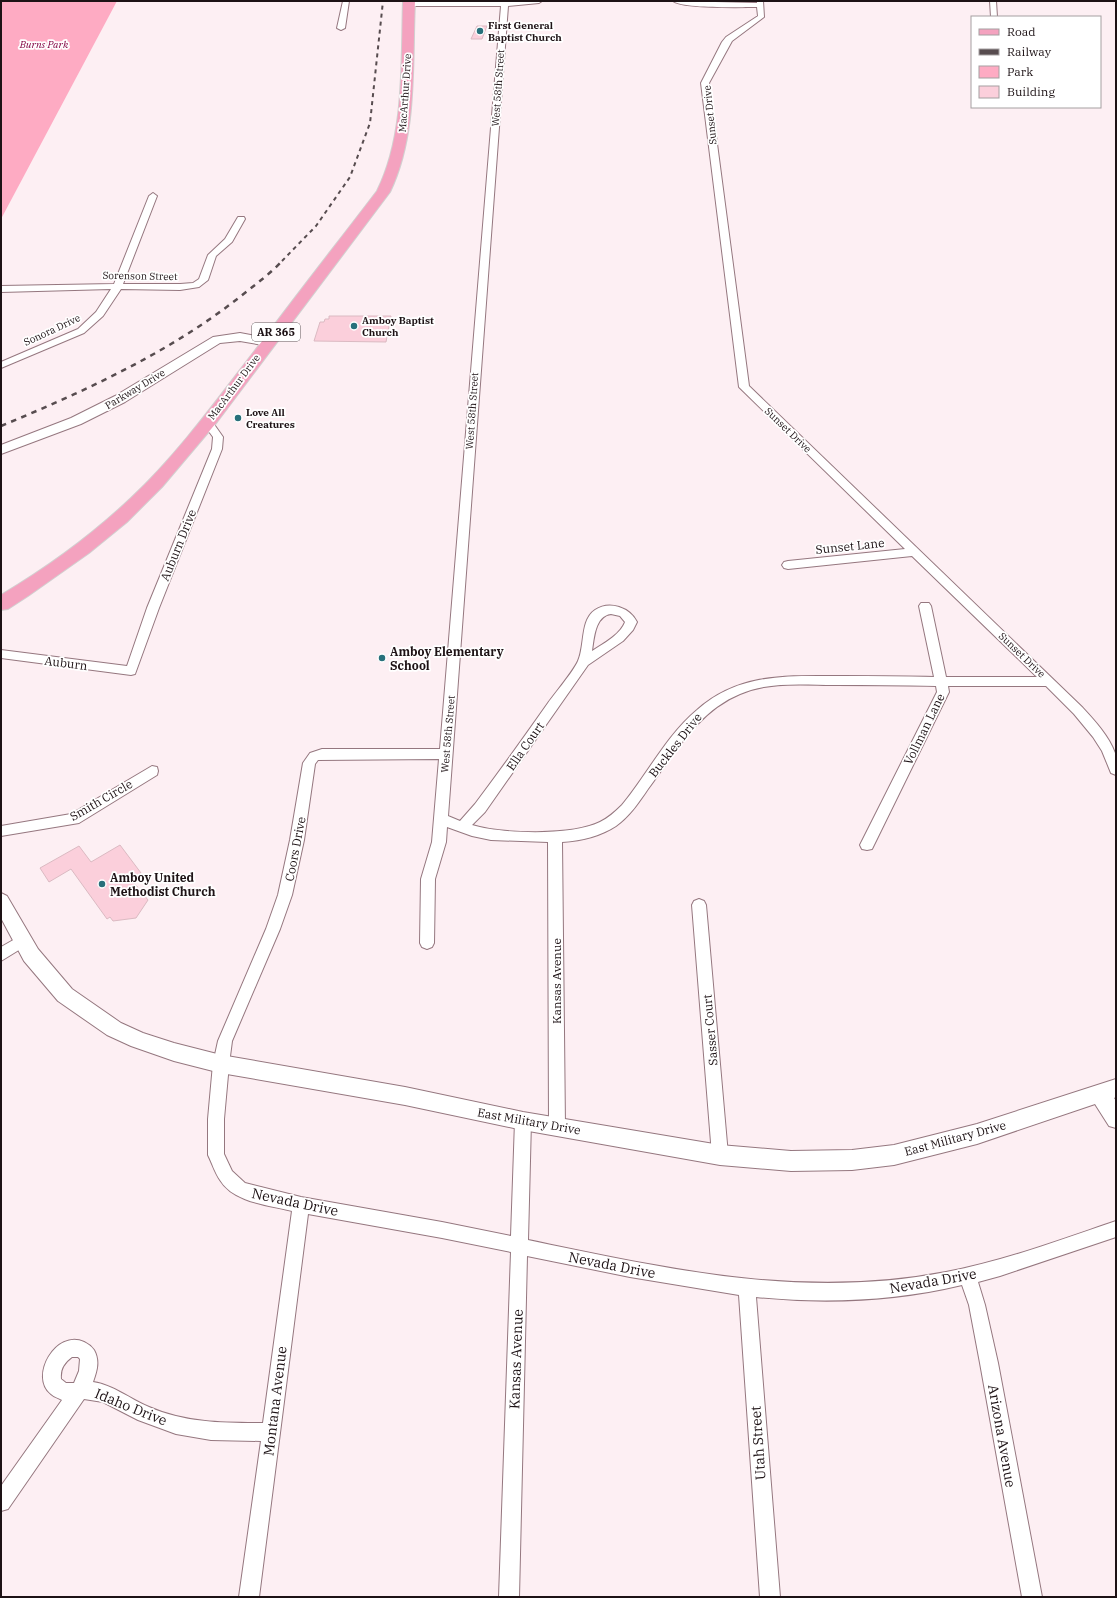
<svg xmlns="http://www.w3.org/2000/svg" width="1117" height="1598" font-family="'IBM Plex Serif',serif">
<rect width="100%" height="100%" fill="#fdeff3"/>
<path fill="#feabc3" d="M1 1H117L1 219Z"/>
<path fill="#fbcfdb" stroke="#dbbac2" d="M477 26H487L482 39H471Z
M329 316H391L386 342 314 341 320 322H324L325 319H329Z
M120 845 141 873 131 879 148 900 136 918 113 921 110 917 107 919 71 869 49 882 40 868 79 846 91 862Z"/>
<g fill="none" stroke-linecap="round" stroke-linejoin="round">
<defs>
<path id="minor" d="M343 1H349L345 28 341 30 337 28Z
M525 1H542L539 3 508 6 448 816 460 821 475 804C500 771 524 737 548 703 556 692 573 672 578 661 585 646 580 620 595 610 610 600 630 608 637 622L633 630 623 641 588 665 485 812 472 825C502 834 572 836 600 822 608 818 615 812 622 805 647 775 666 736 697 710 740 672 789 676 843 676 874 676 904 676 934 677L919 606 921 603H929L931 606 946 677H1037L912 556 788 569 784 568 782 565 784 562 788 561 905 549 739 387 701 83 722 42 726 37 758 16 757 7C741 7 683 9 673 1L757 3V1H763L764 17 732 41 709 83 749 386 1082 707C1094 720 1109 736 1115 753 1117 759 1116 768 1116 775L1111 773 1102 751 1093 737 1074 714 1046 686H948L949 692 872 849 867 850 862 849 860 845 937 692 936 686C902 685 869 685 836 685 804 685 770 681 740 694 698 711 674 754 648 789 639 802 630 816 616 826 601 836 580 841 562 842L565 1126 562 1131 557 1133 552 1131 549 1126 548 842 491 840 472 836 447 827 446 842 435 879 434 943 432 947 427 949 422 947 420 943 421 879 432 842 439 759 318 760 315 764 304 840 292 895 280 929 232 1041 229 1064 224 1119V1154L232 1171 245 1183 301 1197 442 1222 511 1236 515 1121 518 1116 523 1114 528 1116 531 1121 528 1240C668 1269 802 1300 946 1272 1004 1261 1060 1240 1116 1221V1237L1000 1276 978 1282 985 1305 998 1363 1042 1597H1022L980 1363 969 1305 962 1285C896 1301 824 1304 756 1297L780 1597H760L739 1295 630 1277 527 1256 519 1597H499L511 1252 442 1238 308 1214 259 1597H239L261 1441 211 1440 176 1434 138 1420 103 1402 84 1399 8 1509 1 1511V1486L62 1400C59 1398 54 1397 51 1394 29 1377 56 1329 84 1342 88 1344 91 1346 94 1350 100 1361 97 1371 93 1382 113 1385 130 1399 149 1407 185 1423 224 1423 263 1423L292 1211C269 1205 234 1203 220 1180 215 1173 212 1163 208 1155V1119L213 1064 218 1041 266 929 278 895 290 840 303 763 310 753 322 749H440L501 6H409L406 4 409 2ZM611 614 620 616 625 622C620 635 603 644 592 651 594 638 595 616 611 614ZM72 1357H78L80 1359 79 1371 74 1383H66L61 1379C60 1369 64 1363 72 1357Z
M990 1H996L997 17H991Z
M153 193 157 196 123 284H180L193 283 199 279 208 255 225 239 238 217H244L245 219 232 242 216 256 208 280 199 287 180 290 121 289 103 316 84 333 1 368V362L78 329 96 312 111 289 1 292V286L114 284 149 196Z
M207 419 211 420 223 437 222 449 159 608 135 674 131 675 1 658V650L127 666 147 608 212 449 213 437 202 422Z
M152 766 157 767 158 771 157 775 79 823 1 836V826L71 814Z
M699 899 704 901 706 905 728 1155 726 1160 720 1163 714 1160 712 1155 692 905 694 901Z
M22 935 27 937 29 941 27 945 1 961V947Z"/>
<path id="tertiary" d="M240 333 272 339 274 342 272 345 268 346 240 341 220 343 125 402 81 424 1 454V445L71 418 115 396 213 337Z
M1 893 7 896 38 949 72 989 121 1023 143 1033 174 1043 221 1055 405 1087 523 1112 720 1145 791 1151 852 1150 894 1145 977 1124 1116 1079V1097L1114 1098 1116 1101V1128L1109 1126 1095 1104 977 1144 894 1165 852 1170 791 1171 720 1165 523 1130 405 1105 221 1073 174 1061 131 1046 107 1035 58 1001 24 961 1 918Z"/>
<path id="primary" d="M403 1H415C412 64 418 134 390 192L217 422 162 487 127 522 89 553 28 596 8 609 1 610V595C48 567 92 535 131 498 181 451 221 394 263 340 300 290 339 241 377 191 405 135 401 63 403 1Z"/>
</defs>
<use href="#minor" stroke="#95777f" stroke-width="2"/>
<use href="#tertiary" stroke="#95777f" stroke-width="2"/>
<use href="#primary" stroke="#d2d0d0" stroke-width="2"/>
<use href="#minor" fill="#fff" fill-rule="evenodd"/>
<use href="#tertiary" fill="#fff" fill-rule="evenodd"/>
<use href="#primary" fill="#f4a2bf" fill-rule="evenodd"/>
<path stroke="#574c4f" stroke-width="2" stroke-dasharray="4 4" stroke-linecap="butt" d="M282 261 316 226 350 177 370 123 383 1"/>
<path stroke="#574c4f" stroke-width="2.5" stroke-dasharray="5.5 5.5" stroke-linecap="butt" d="M1 426C85 391 169 353 241 296 256 284 270 274 283 260"/>
</g>
<g fill="#28707b" stroke="#fff" stroke-width="1.5">
<circle cx="480" cy="31" r="4"/>
<circle cx="354" cy="326" r="4"/>
<circle cx="238" cy="418" r="4"/>
<circle cx="382" cy="658" r="4"/>
<circle cx="102" cy="884" r="4"/>
</g>
<g text-anchor="middle" dominant-baseline="central" stroke-width="3.5" stroke-linejoin="round" paint-order="stroke">
<g font-size="10" font-weight="bold" fill="#1d1215" stroke="#fff" text-anchor="start">
<text x="488" y="25">First General<tspan x="488" dy="12">Baptist Church</tspan></text>
<text x="362" y="320">Amboy Baptist<tspan x="362" dy="12">Church</tspan></text>
<text x="246" y="412">Love All<tspan x="246" dy="12">Creatures</tspan></text>
</g>
<g font-size="10" font-style="italic" fill="#830342" stroke="#fff">
<text x="44" y="44">Burns Park</text>
</g>
<g font-size="10" fill="#1d1215" stroke="#fff">
<text transform="translate(498 88) rotate(-86)">West 58th Street</text>
<text transform="translate(405 93) rotate(-86)">MacArthur Drive</text>
<text transform="translate(710 115) rotate(-96)">Sunset Drive</text>
<text transform="translate(140 276) rotate(1)">Sorenson Street</text>
<text transform="translate(52 330) rotate(-25)">Sonora Drive</text>
<text transform="translate(234 387) rotate(-53)">MacArthur Drive</text>
<text transform="translate(135 389) rotate(-31)">Parkway Drive</text>
<text transform="translate(472 411) rotate(-86)">West 58th Street</text>
<text transform="translate(788 430) rotate(44)">Sunset Drive</text>
<text transform="translate(1022 655) rotate(44)">Sunset Drive</text>
<text transform="translate(448 734) rotate(-85)">West 58th Street</text>
</g>
<rect fill="#fff" stroke="#61595b" stroke-width="1" x="252" y="323" width="48" height="18" rx="3"/>
<g font-size="11" font-weight="bold" fill="#1d1215">
<text x="276" y="332">AR 365</text>
</g>
<g font-size="12" fill="#1d1215" stroke="#fff">
<text transform="translate(178 545) rotate(-68)">Auburn Drive</text>
<text transform="translate(850 546) rotate(-6)">Sunset Lane</text>
<text transform="translate(66 663) rotate(7)">Auburn</text>
<text transform="translate(924 729) rotate(-64)">Vollman Lane</text>
<text transform="translate(675 745) rotate(-52)">Buckles Drive</text>
<text transform="translate(525 746) rotate(-55)">Ella Court</text>
<text transform="translate(101 800) rotate(-30)">Smith Circle</text>
<text transform="translate(295 849) rotate(-79)">Coors Drive</text>
<text transform="translate(556 981) rotate(-90)">Kansas Avenue</text>
<text transform="translate(710 1030) rotate(-95)">Sasser Court</text>
<text transform="translate(529 1121) rotate(10)">East Military Drive</text>
<text transform="translate(955 1138) rotate(-15)">East Military Drive</text>
</g>
<g font-size="12" font-weight="bold" fill="#1d1215" stroke="#fff" text-anchor="start">
<text x="390" y="651">Amboy Elementary<tspan x="390" dy="14">School</tspan></text>
<text x="110" y="877">Amboy United<tspan x="110" dy="14">Methodist Church</tspan></text>
</g>
<g font-size="14" fill="#1d1215" stroke="#fff">
<text transform="translate(295 1202) rotate(12)">Nevada Drive</text>
<text transform="translate(612 1265) rotate(11)">Nevada Drive</text>
<text transform="translate(933 1281) rotate(-10)">Nevada Drive</text>
<text transform="translate(516 1359) rotate(-88)">Kansas Avenue</text>
<text transform="translate(275 1401) rotate(-83)">Montana Avenue</text>
<text transform="translate(131 1407) rotate(22)">Idaho Drive</text>
<text transform="translate(1002 1436) rotate(80)">Arizona Avenue</text>
<text transform="translate(758 1443) rotate(-94)">Utah Street</text>
</g>
</g>
<rect width="1117" height="1598" fill="none" stroke="#1d1215" stroke-width="4"/>
<rect x="971" y="16" width="130" height="92" fill="#ffffff" stroke="#a5a0a1"/>
<rect x="979" y="29" width="20" height="6" fill="#f4a2bf" stroke="#a5a0a1"/>
<text x="1007" y="36" font-size="12" fill="#1d1215">Road</text>
<rect x="979" y="49" width="20" height="6" fill="#574c4f" stroke="#a5a0a1"/>
<text x="1007" y="56" font-size="12" fill="#1d1215">Railway</text>
<rect x="979" y="66" width="20" height="12" fill="#feabc3" stroke="#a5a0a1"/>
<text x="1007" y="76" font-size="12" fill="#1d1215">Park</text>
<rect x="979" y="86" width="20" height="12" fill="#fbcfdb" stroke="#a5a0a1"/>
<text x="1007" y="96" font-size="12" fill="#1d1215">Building</text>
</svg>
